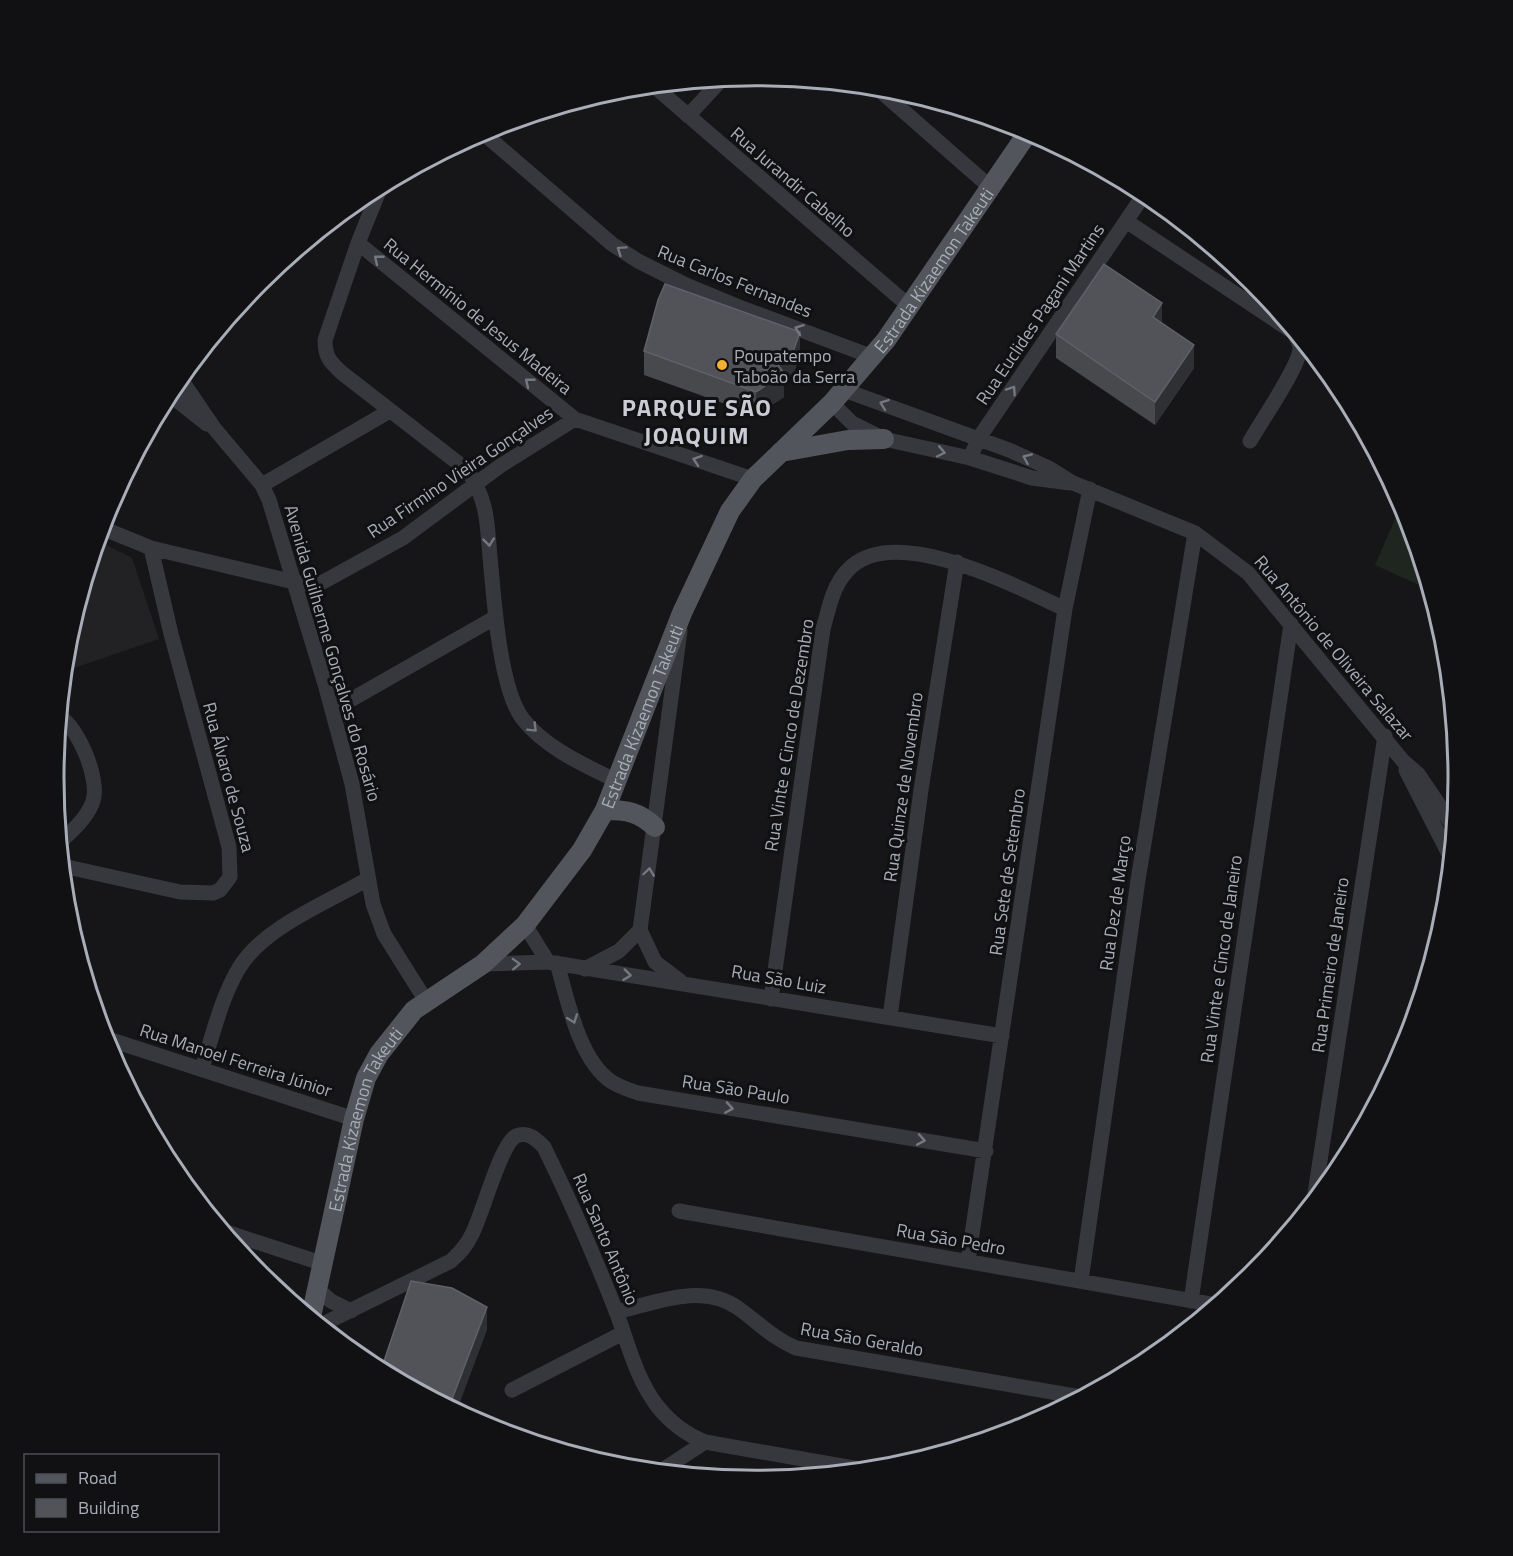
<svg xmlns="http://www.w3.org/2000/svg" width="1513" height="1556" font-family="'Titillium Web',sans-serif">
<rect width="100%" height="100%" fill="#161618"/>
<path fill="#222225" d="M98 541 132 558 159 639 65 671 68 641Z"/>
<path fill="#1e261f" d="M1402 503 1406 509 1430 590 1375 565Z"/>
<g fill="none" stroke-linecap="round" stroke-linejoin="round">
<path stroke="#37383d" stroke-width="15" d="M654 86 909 306
M876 87 990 187
M688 116 722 79
M482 132 612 244 638 261 686 285 739 307 873 357
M381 186 358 243 325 340C325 357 330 362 342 373L467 470C488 501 487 522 490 557 494 598 499 686 522 718 545 748 584 765 617 781
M1126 221 1293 332C1297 338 1300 343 1300 349 1299 367 1260 423 1250 441
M358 243 575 419 753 479
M180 378 214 428 262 485 269 500 325 684 352 784 373 904 384 934 426 1001
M844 390 1009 450 1049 468 1073 483 1195 533 1248 573 1403 761 1418 774 1454 827
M169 394 207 424
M832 403 852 423 884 439 970 458 1032 478 1070 483
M970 458 979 438 1145 193
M262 485 388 412
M102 528 151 548 294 582 309 584 323 582 403 538 500 466 575 419
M333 710 496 617
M60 717C79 728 100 780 93 801 88 817 72 831 60 842
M1406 770 1451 858
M63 866 180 892 213 893 220 890 230 877 229 847 171 634 151 548
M525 925 548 962
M557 963C567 998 579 1061 612 1082 620 1087 629 1090 638 1093L986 1151
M483 964 548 962 1002 1036
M585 969 619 951 640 930
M680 981 655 962 640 930 680 631
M771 999 823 629C829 609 832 587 847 571 892 520 1017 587 1065 609
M890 1017 921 790 957 562
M105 1038 354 1119
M202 1068C213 1035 221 998 239 968 263 928 326 903 366 880
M1314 1200 1385 736
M679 1211 1216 1305
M223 1231 321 1263
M968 1261 1065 609 1090 489
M1081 1281 1138 880 1195 533
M316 1288 331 1301 351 1311
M1191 1301 1291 624
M616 1312C655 1303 702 1282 738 1308 758 1322 772 1338 796 1348L1081 1397
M321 1325 451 1261C459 1253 466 1247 471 1236 482 1217 500 1144 516 1136 528 1131 536 1139 544 1147 570 1200 594 1255 616 1311 628 1343 636 1379 658 1407 671 1423 685 1434 705 1442L865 1470
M512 1390 623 1333
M661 1471 705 1442"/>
<g stroke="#53555c" stroke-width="20">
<path d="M781 452 848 440 884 439"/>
<path d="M605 810C627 810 639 812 655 827"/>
<path id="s1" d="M311 1317 354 1119 366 1078 379 1054 414 1010 483 964 525 925 582 850 605 810 682 613 730 511 753 479 832 403 886 340 1029 131"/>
</g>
</g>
<path fill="#47494d" d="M1162 323 1194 368 1155 425 1056 358V334Z
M644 351 800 355 793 375 784 381V397L756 415 644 375Z"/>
<path fill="#2f3033" d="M1162 303V327L1153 317Z
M800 332V355L793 375 784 381V397L756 415V392L776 362Z
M1194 345V368L1155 425V402Z
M487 1307V1330L457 1410 449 1407Z"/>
<path fill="#525359" stroke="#5f6168" stroke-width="1.5" d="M1104 264 1162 303 1153 317 1194 345 1155 402 1056 334Z
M665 284 800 332 793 352 776 362 784 373 756 392 644 351 658 300Z
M411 1281 452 1288 487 1307 449 1407 381 1370Z"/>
<defs><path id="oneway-chevron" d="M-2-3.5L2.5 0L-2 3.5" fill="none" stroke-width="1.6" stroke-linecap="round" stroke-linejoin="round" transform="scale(1.5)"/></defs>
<g stroke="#757881">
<use href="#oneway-chevron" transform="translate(621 250) rotate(-146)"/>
<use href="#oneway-chevron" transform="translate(378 259) rotate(-141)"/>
<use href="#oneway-chevron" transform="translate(799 329) rotate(-160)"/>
<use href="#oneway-chevron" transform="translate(529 382) rotate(-141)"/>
<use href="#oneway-chevron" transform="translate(1012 390) rotate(-56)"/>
<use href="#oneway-chevron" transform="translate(884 404) rotate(-160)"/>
<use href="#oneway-chevron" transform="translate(941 452) rotate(12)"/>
<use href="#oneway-chevron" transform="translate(1027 458) rotate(-157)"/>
<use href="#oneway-chevron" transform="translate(697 460) rotate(-161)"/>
<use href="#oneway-chevron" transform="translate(489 542) rotate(84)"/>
<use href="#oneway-chevron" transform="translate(533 728) rotate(45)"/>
<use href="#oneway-chevron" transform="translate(649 872) rotate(-82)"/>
<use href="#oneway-chevron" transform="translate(516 964) rotate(-2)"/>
<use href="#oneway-chevron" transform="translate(627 975) rotate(7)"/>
<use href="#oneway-chevron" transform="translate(573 1019) rotate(70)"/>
<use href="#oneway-chevron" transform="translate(729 1108) rotate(9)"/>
<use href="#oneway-chevron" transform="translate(921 1140) rotate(10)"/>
</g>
<circle fill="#f2b134" stroke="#111113" stroke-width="2" cx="722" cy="365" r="6"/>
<g text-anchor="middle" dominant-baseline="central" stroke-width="6" stroke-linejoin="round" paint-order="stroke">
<g font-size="18" fill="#a8adb8" stroke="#111113">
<text transform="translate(793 182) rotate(41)">Rua Jurandir Cabelho</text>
<text stroke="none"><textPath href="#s1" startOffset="1250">Estrada Kizaemon Takeuti</textPath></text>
<text transform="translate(735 281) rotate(22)">Rua Carlos Fernandes</text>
<text transform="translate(1040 314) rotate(-56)">Rua Euclides Pagani Martins</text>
<text transform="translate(478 316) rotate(39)">Rua Hermínio de Jesus Madeira</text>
<text transform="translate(460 472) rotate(-34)">Rua Firmino Vieira Gonçalves</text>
<text transform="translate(1334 648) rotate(50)">Rua Antônio de Oliveira Salazar</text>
<text transform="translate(333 653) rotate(74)">Avenida Guilherme Gonçalves do Rosário</text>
<text stroke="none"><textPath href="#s1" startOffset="710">Estrada Kizaemon Takeuti</textPath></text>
<text transform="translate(789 735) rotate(-81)">Rua Vinte e Cinco de Dezembro</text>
<text transform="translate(229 777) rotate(75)">Rua Álvaro de Souza</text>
<text transform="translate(903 787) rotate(-82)">Rua Quinze de Novembro</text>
<text transform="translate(1007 872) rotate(-82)">Rua Sete de Setembro</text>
<text transform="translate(1115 903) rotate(-82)">Rua Dez de Março</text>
<text transform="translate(1221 959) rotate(-82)">Rua Vinte e Cinco de Janeiro</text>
<text transform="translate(1330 965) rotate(-82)">Rua Primeiro de Janeiro</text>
<text transform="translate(779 979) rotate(10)">Rua São Luiz</text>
<text transform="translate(236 1060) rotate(18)">Rua Manoel Ferreira Júnior</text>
<text transform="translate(736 1089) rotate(9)">Rua São Paulo</text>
<text stroke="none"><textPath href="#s1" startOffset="206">Estrada Kizaemon Takeuti</textPath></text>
<text transform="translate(606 1239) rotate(67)">Rua Santo Antônio</text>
<text transform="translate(951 1239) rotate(10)">Rua São Pedro</text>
<text transform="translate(862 1339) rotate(10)">Rua São Geraldo</text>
</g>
<g font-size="18" fill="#a8adb8" stroke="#111113" text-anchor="start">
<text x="734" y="355">Poupatempo<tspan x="734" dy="21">Taboão da Serra</tspan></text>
</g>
<g font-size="24" font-weight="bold" letter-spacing="1.5" fill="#c9ccd4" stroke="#111113">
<text x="697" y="407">PARQUE SÃO<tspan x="697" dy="28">JOAQUIM</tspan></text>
</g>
</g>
<path d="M0 0H1513V1556H0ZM64 778a692 692 0 1 1 1384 0a692 692 0 1 1-1384 0Z" fill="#111113" fill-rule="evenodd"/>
<path fill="none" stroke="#a8adb8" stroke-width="3" d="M64 778a692 692 0 1 1 1384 0a692 692 0 1 1-1384 0Z"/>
<rect x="24" y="1454" width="195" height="78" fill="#111113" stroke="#4d4f55" stroke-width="1.5"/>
<rect x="36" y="1474" width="30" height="9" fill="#53555c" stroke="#4d4f55" stroke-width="1.5"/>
<text x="78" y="1484" font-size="18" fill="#a8adb8">Road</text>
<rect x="36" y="1499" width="30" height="18" fill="#525359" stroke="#4d4f55" stroke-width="1.5"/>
<text x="78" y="1514" font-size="18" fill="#a8adb8">Building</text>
</svg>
